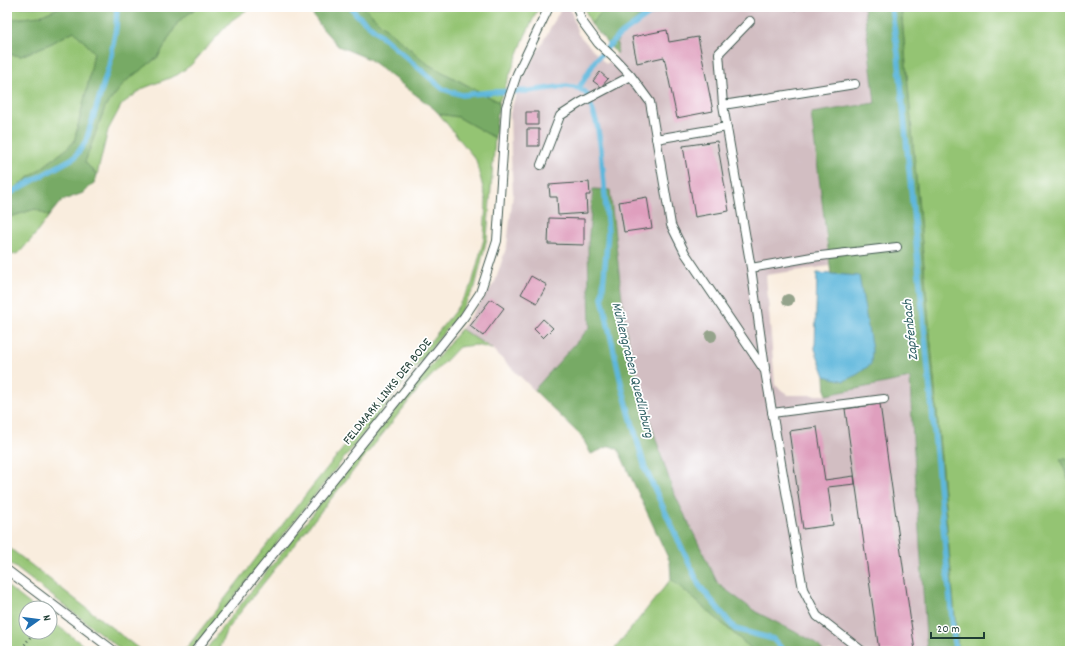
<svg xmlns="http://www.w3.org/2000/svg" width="1077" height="658" font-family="Dekko,sans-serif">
<rect width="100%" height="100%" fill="#fff"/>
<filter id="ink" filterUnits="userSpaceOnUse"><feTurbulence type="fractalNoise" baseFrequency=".025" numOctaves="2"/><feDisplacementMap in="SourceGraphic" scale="8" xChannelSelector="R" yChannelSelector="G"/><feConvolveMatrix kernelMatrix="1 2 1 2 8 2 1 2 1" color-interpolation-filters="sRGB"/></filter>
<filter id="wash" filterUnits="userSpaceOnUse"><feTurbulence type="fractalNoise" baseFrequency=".012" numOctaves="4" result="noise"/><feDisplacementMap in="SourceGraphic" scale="16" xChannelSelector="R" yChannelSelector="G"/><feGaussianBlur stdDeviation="0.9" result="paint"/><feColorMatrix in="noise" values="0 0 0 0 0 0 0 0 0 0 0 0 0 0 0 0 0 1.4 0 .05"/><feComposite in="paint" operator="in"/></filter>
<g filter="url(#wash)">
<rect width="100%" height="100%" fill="#f9edde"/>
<path fill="#d2bec2" d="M562 7H570L578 34 606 64 617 54 618 34 653 7H864L875 103 811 113 829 266 766 275 775 385 788 395H826L910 378 912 423 927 651H823L815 642 756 612 718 584 673 491 645 406 625 327 618 268 593 190 588 247 590 327 534 390 492 349 461 329 495 282 507 245 513 193 511 155 510 113 519 85Z"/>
<path fill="#94c473" stroke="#5a8054" d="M7 7H61L40 16 13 19 7 17Z
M197 7H227L230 8 232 7H251L232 20 191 65 177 75 144 88 122 104 108 130 97 175 85 162 105 107 126 81 158 57 178 22Z
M364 7H539L525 36 499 102 429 65 382 25Z
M584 7H606L591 24Z
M901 7H1070V459H1060L1070 483V651H958Z
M74 31 94 52 89 80 74 142 64 151 15 188 7 192V54L21 56 52 43Z
M439 114 458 117 495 138 487 238 475 287 460 312 191 651H183L185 650 314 484 455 311 472 284 484 239 486 200 476 160Z
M35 209 49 216 35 235 19 253 7 256V218Z
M461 329 492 349 476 345 459 347 417 391 227 629 218 651H205L221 629 413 388Z
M7 546 139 649 146 651H123L7 561Z
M671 579 754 651H613Z
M7 586 35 608H26V632H50V620L91 651H7Z"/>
<path fill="#77aa65" stroke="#4b744c" d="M61 7H197L178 22 158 57 126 81 105 107 85 162 97 175 95 182 83 193 61 201 49 216 35 209 7 218V192L15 188 64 151 74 142 89 80 94 52 74 31 52 43 21 56 7 54V17L13 19 40 16Z
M309 7H364L382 25 429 65 499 102 495 138 458 117 439 114 433 108 369 59 338 46 322 28 313 15Z
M606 7H653L618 34 617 54 591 24Z
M864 7H901L958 651H927L912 423 910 378 826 395 825 376 844 381 859 276 831 274 811 113 875 103Z
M593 189 610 190 625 327 645 406 673 491 718 584 756 612 815 642 823 651H754L671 579 670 562 618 449 610 446 591 454 582 437 534 390 590 327 588 247Z
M1060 459H1070V483Z"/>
<path fill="#5fb7dc" stroke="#3f7a88" d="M817 273 859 276 872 350 871 364 858 374 844 381 825 376 815 349Z"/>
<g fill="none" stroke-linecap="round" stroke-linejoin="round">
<path stroke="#5fb7dc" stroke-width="5.5" d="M351 7 356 14 443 89 462 95 492 92 529 91 566 86 579 88 587 94 597 124 601 149 608 232 602 298 622 387 645 468 699 585 735 629 773 639 784 651
M891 7 898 54 955 651
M579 88 595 61 617 37 659 7
M7 195 75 157 86 141 109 66 116 28 117 7"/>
</g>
<g id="blocks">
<path fill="#df9fbe" d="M784 7H797L796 10 784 8Z
M667 30 669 42 698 37 713 111 677 118 664 57 637 63 632 37Z
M600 72 608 79 601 87 593 81Z
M526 112H538V125H526Z
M527 129H539V146H527Z
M717 141 729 211 695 217 683 146Z
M589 182 590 195H586L587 213 558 215 557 197H550L549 185Z
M647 197 652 228 624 232 619 202Z
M549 218 584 219V245L548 244Z
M531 276 547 285 537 303 521 294Z
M491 299 504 308 483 336 470 326Z
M543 319 553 328 543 338 534 329Z
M880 404 915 651H879L845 409Z
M817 427 825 480 854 476 855 484 828 487 833 525 803 529 789 431Z"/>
</g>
</g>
<g filter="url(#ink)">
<use href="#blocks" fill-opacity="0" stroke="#40574e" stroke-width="1"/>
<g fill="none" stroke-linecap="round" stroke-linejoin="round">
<defs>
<path id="service" d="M577 7 581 20 598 43 616 60 631 76 650 102 671 225 685 253 765 371 803 589 817 616 862 651
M750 21 719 53 723 105 751 268 765 368
M723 105 855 84
M656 139 727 127
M541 165 560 116 580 103 631 76
M751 268 812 257 897 247
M772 413 884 399
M7 570 114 651
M195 651 464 317 480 293 497 241 506 107 517 74 549 7"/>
</defs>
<use href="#service" stroke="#40574e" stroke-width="10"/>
<path stroke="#40574e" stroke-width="2.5" stroke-dasharray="1 3" stroke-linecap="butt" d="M20 651 34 632"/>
<use href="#service" stroke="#fff" stroke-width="8"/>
</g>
<g fill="#94a38b">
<circle cx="788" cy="300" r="6"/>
<circle cx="711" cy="336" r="6"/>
</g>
</g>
<g text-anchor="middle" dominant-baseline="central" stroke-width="3.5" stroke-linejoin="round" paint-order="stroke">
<g font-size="13" fill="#1f3d34" stroke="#fff">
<text transform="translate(388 392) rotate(-51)">FELDMARK LINKS DER BODE</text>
</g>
<g font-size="14" font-style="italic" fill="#326266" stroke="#fff">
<text transform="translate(911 330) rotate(-96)">Zapfenbach</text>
<text transform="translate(632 370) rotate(76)">Mühlengraben Quedlinburg</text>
</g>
</g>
<rect width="1077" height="658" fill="none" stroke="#fff" stroke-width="24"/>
<g transform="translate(38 620) rotate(76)"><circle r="19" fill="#ffffff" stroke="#a5b1ae"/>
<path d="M0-3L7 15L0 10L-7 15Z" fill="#1f6fb2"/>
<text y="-6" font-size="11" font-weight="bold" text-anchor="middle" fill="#1f3d34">N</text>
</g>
<path d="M931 632v6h53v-6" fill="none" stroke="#1f3d34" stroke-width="2"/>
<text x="937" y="632" font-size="12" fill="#1f3d34" stroke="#ffffff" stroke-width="3" paint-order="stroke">20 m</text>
</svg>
